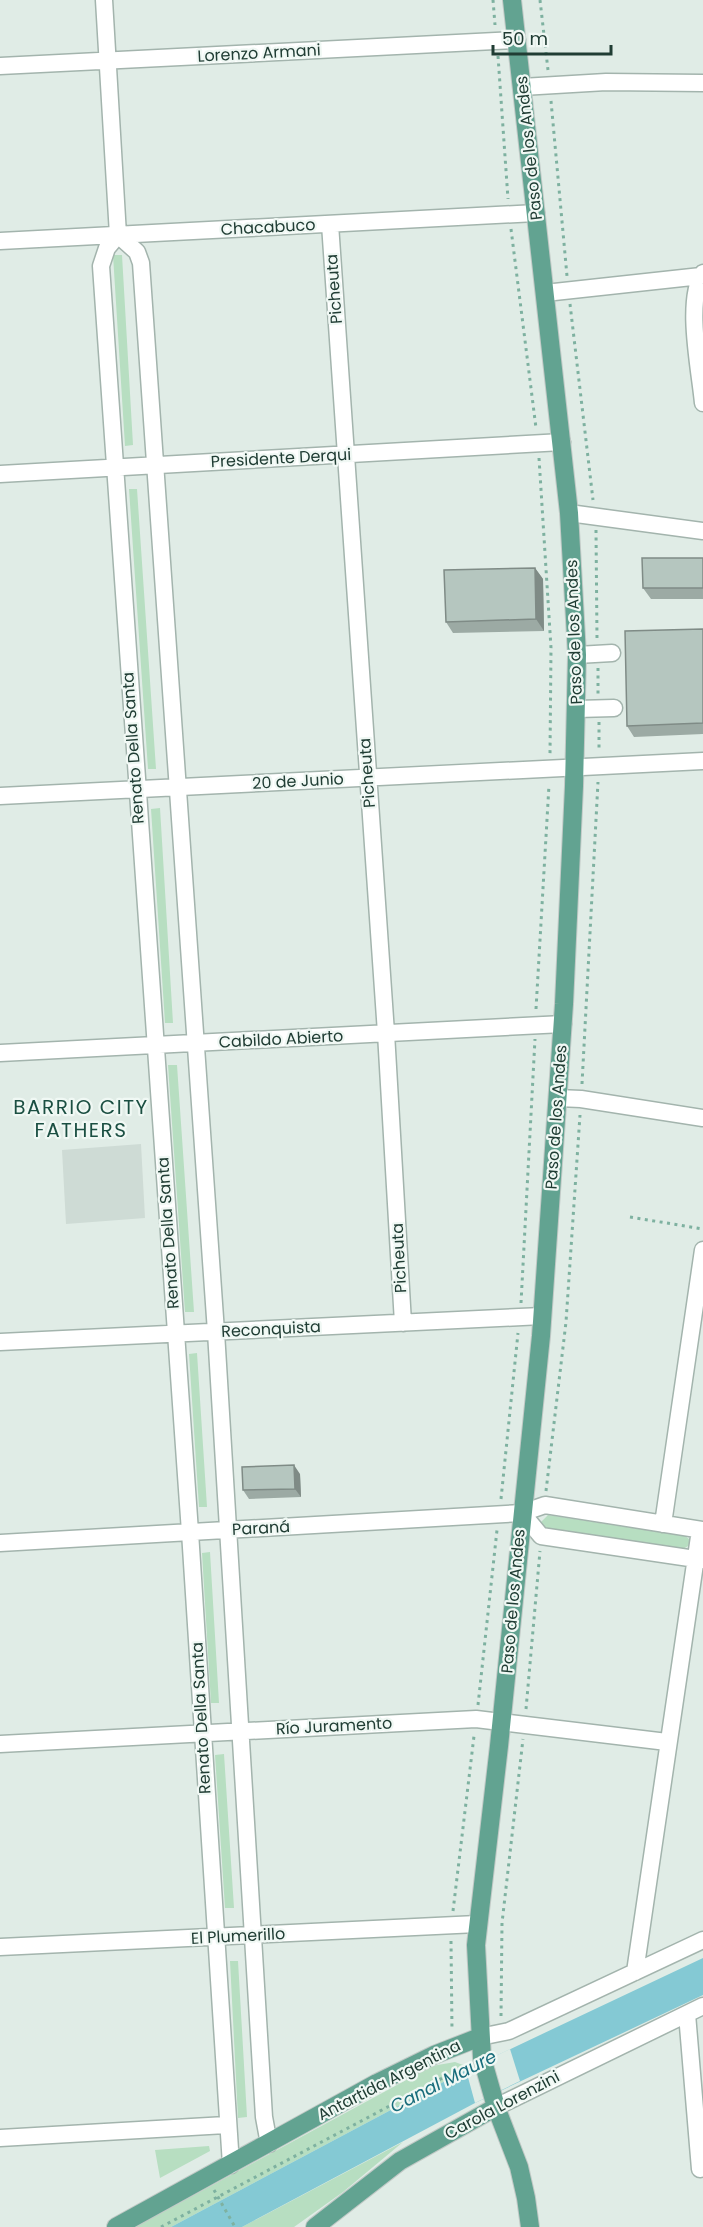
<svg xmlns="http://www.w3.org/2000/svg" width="703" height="2227" font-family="Poppins,sans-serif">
<rect width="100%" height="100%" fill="#e0ece6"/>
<path fill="#cedbd5" d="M141 1144 145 1218 66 1224 62 1150Z"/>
<path fill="#b7dec1" d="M113 255H122L133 445 125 446Z
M129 489H137L156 769H148Z
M160 808 173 1023H165L151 809Z
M168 1065H177L194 1312H185Z
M197 1353 207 1507H199L189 1354Z
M548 1515 685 1536 689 1539 690 1545 683 1549 546 1529 541 1522Z
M210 1552 219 1703H211L202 1553Z
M224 1754 234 1908H225L215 1755Z
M230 1961H238L247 2117 238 2118Z
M455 2062 463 2065 466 2070 171 2227H135L432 2066Z
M403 2142 343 2192 294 2227H242Z
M209 2146 210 2151 160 2178 155 2150Z"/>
<path fill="#84c9d4" d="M703 1958V1995L475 2103 242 2227H171L466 2070Z"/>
<path fill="#e0ece6" d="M510 2049 520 2081 475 2103 466 2070Z"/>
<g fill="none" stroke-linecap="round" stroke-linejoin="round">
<defs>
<path id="minor" d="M104 0 118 235 107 248 101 266 190 1532 231 2165
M0 66 517 40
M522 87 606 82 703 83
M330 224 386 1033 403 1323
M118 235 137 252 141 263 216 1332 264 2117 269 2144
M0 241 536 213
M703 273C685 301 700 370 703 403
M545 293 701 276
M0 474 562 442
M569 513 703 531
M577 655 612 653
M577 709 614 708
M0 796 703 761
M0 1053 563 1024
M558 1098 581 1099 703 1118
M0 1342 542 1316
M522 1513 541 1536 703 1560
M663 1524 703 1250
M0 1543 522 1513 545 1505 703 1530
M0 1744 476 1719 667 1742
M0 1947 477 1924
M635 1972 700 1530
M687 2014 700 2169
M480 2037 509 2031 703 1940
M496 2107 703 2006
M0 2138 226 2125"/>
<path id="major" d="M512 0 569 513 577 655 574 786 564 1004 541 1336 499 1746 476 1945 482 2058 496 2107 519 2167 526 2198 530 2227
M116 2227 377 2083 434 2055 480 2037
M315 2227 400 2161 496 2107"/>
</defs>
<use href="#minor" stroke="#a3b4ad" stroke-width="19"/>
<use href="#major" stroke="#c1c9c6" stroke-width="20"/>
<path stroke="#7eb1a0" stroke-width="3" stroke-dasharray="3 4.5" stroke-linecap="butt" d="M493 0 495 25
M540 0 548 70
M498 56 508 199
M551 101 567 276
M511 229 536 428
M570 304 593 500
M539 458 551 648 550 754
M596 530 597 638
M598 668V695
M599 722V752
M536 1009 549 785
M582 1084 598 782
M630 1217 703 1229
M521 1303 535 1039
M546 1491 566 1322 580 1115
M501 1499 518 1333
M478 1705 497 1530
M526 1709 540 1551
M453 1911 474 1736
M451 1941 452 2031
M501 2016 502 1923 523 1739
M214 2190 235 2227
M161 2227 467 2065"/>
<use href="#minor" stroke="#fff" stroke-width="16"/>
<use href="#major" stroke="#62a391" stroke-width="18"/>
</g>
<path fill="#9caaa4" d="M703 558V599H651L643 588Z
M535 568 543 579 544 631 453 633 446 622Z
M703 629V734L634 737 627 726Z
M300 1474 301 1497 249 1499 243 1490Z"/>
<path fill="#7f8b86" d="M535 568 543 579 544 631 536 619Z
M294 1465 300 1474 301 1497 295 1489Z"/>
<path fill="#b5c6bf" stroke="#7f8b86" stroke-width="1.5" d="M642 558H703V588H643Z
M535 568 536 619 446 622 444 570Z
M703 629V723L627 726 625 631Z
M294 1465 295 1489 243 1490 242 1467Z"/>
<g text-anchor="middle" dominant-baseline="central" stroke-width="4.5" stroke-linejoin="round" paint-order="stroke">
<g font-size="16" fill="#203d34" stroke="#f0f8f4">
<text transform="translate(259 53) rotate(-3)">Lorenzo Armani</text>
<text transform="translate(529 148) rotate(-96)">Paso de los Andes</text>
<text transform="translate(268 227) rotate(-3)">Chacabuco</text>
<text transform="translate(334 289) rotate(-94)">Picheuta</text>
<text transform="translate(281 458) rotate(-3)">Presidente Derqui</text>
<text transform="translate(574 632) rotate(-92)">Paso de los Andes</text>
<text transform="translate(133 748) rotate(-94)">Renato Della Santa</text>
<text transform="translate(367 773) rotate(-94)">Picheuta</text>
<text transform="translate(298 781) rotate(-3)">20 de Junio</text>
<text transform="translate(281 1039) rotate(-3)">Cabildo Abierto</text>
<text transform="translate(556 1117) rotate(-86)">Paso de los Andes</text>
<text transform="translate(168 1233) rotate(-94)">Renato Della Santa</text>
<text transform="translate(399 1258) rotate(-93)">Picheuta</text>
<text transform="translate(271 1329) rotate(-3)">Reconquista</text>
<text transform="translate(261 1528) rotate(-3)">Paraná</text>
<text transform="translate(513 1601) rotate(-85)">Paso de los Andes</text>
<text transform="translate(201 1718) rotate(-93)">Renato Della Santa</text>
<text transform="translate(334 1726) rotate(-3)">Río Juramento</text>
<text transform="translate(238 1936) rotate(-3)">El Plumerillo</text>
<text transform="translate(389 2080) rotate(-27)">Antartida Argentina</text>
<text transform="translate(502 2105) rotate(-28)">Carola Lorenzini</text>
</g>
<g font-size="18" font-style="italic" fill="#176c7b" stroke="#f0f8f4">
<text transform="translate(443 2081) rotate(-27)">Canal Maure</text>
</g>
<g font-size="20" letter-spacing="1.5" fill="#1b4f42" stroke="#f0f8f4">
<text x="81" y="1107">BARRIO CITY<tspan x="81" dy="23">FATHERS</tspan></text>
</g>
</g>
<path d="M493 45v9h118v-9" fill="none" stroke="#203d34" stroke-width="3"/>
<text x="502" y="45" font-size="18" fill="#203d34" stroke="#f0f8f4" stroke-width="4.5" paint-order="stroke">50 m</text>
</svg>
